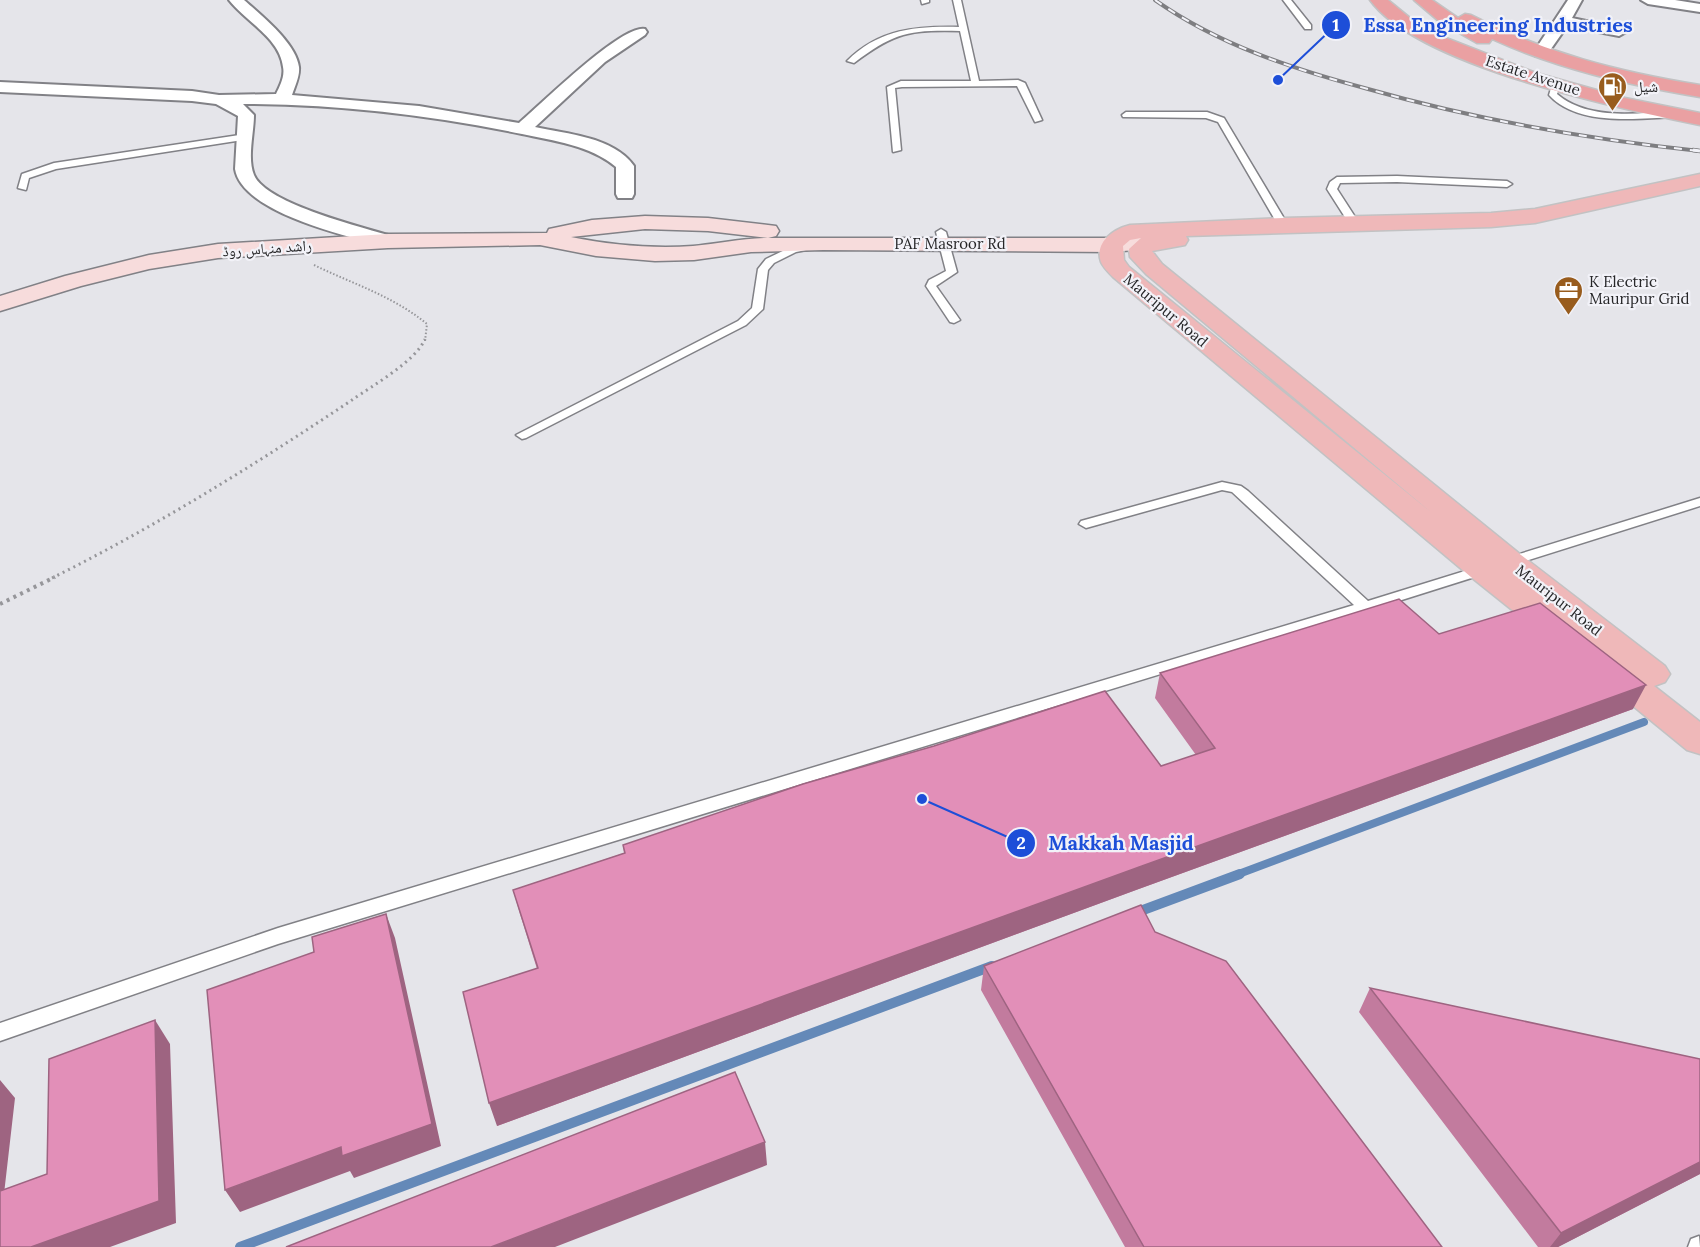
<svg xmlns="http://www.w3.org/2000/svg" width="1700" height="1247" font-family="Lora,'Noto Naskh Arabic',serif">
<rect width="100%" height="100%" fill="#e5e5ea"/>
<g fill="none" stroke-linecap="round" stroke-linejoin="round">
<path stroke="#6489b8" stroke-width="8" d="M1236 875 1644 722"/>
<path stroke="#6489b8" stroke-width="10" d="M1135 913 1240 874
M240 1247 992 966"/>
<defs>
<path id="service" d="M921 0H929V2L922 4Z
M953 0H961L979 81 1018 80 1025 83 1042 120 1035 122 1017 86 902 87 895 88 901 150 893 152 887 87 901 81H971L960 31C909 30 895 32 854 63L847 61C879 29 916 26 959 27Z
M1283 0H1291L1311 25V29H1305Z
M1553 82 1560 84 1557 94C1587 120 1637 114 1673 111L1677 114 1673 117C1635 119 1577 126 1549 95Z
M1126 112H1207L1224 118 1288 225 1287 227 1278 225 1218 122 1206 118 1123 117 1122 115Z
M246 134 249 135V139L56 169 29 178 26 190 18 188 22 174 54 163Z
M1397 176 1507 181 1512 184 1507 187 1397 182 1340 183 1337 189 1359 223 1354 226 1350 225 1327 189 1330 182 1337 177Z
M941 229 946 232 957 272 936 286 960 320 954 323 950 322 926 286 929 280 946 271 936 232Z
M812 243 816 244V248L796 252 774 263 768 270 763 309 746 325 526 438 522 439 516 435 738 321 752 308 758 269 766 259 789 248Z
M1222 482 1241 486 1248 491 1368 601 1700 498V506L1370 610 278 944 0 1041V1023L278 928 1354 605 1232 492 1222 490 1086 528 1079 524 1081 521Z
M1699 1236 1700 1247H1688L1691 1239Z"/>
<path id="minor" d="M229 0H244C261 15 296 43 299 67 300 76 295 86 292 95L419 106 519 123C539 106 623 23 645 29L647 32 645 35 605 62 535 127C567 134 614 137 634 166V194L632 198H618L616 194V167C590 145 554 141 522 134 430 115 337 104 243 104L254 115C254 133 247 158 254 175 266 204 365 228 395 237L398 241 395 245 388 247C350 237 242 213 235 169L238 116 216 104 192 101 0 92V82L192 91 219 95 276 94C280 86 285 76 283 67 280 38 245 21 229 0Z
M1568 0H1582L1572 18 1624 29 1626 32 1619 36 1567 26 1546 56H1536L1533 53Z
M1641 0H1675L1700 4V12L1648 4Z"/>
<path id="secondary" d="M645 216 708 218 776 226 779 231 776 236 768 238H1112L1149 236 1157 238 1160 243 1157 248 1112 252 823 250 751 252 694 260 655 261 596 256 540 245 388 248 218 258 149 269 81 286 0 311V296L65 276 149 255 218 244 388 234 547 233 549 229 592 220ZM645 229 708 231 768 238C743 238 718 244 693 246 653 249 611 245 571 237Z"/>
<path id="primary" d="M1700 174V186L1535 223 1491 227 1186 236 1188 240 1185 245 1152 251 1162 264 1521 555 1665 666 1670 674 1665 682 1654 686 1700 722V754L1687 750 1594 674 1589 666 1594 658 1606 654 1579 633 1575 641 1563 644 1551 641 1471 577 1113 277C1109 273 1103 267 1101 262 1094 242 1114 229 1130 225L1283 218 1491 213 1535 209ZM1141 238 1129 249 1130 257 1146 274 1432 513 1129 267 1124 260 1123 246 1130 240Z"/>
<path id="trunk" d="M1370 0H1388L1410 18 1446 38 1536 73 1625 98 1700 113V125C1621 109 1417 65 1370 0Z
M1414 0H1432L1458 18 1465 14 1471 15C1544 53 1620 72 1700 85V97C1628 85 1558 69 1492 39L1489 43H1477L1440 22Z"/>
</defs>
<use href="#service" stroke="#818186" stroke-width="3"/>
<use href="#minor" stroke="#818186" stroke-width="4"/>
<use href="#secondary" stroke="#818186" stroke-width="3"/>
<use href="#primary" stroke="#c2c2c3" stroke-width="3"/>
<use href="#trunk" stroke="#c2c2c3" stroke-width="3"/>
<path stroke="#96969a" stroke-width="2" stroke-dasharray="1.5 2" stroke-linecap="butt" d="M314 265C353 284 393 296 427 324L425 341"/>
<path stroke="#96969a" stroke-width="3" stroke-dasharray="2 4" stroke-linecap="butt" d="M52 578C155 527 256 464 352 400 372 386 416 361 425 339"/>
<path stroke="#96969a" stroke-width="4" stroke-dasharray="3 4.5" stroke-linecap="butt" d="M0 604 55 577"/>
<use href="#service" fill="#fff" fill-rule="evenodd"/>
<use href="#minor" fill="#fff" fill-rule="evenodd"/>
<use href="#secondary" fill="#f7dcdc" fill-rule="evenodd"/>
<use href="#primary" fill="#efb8b9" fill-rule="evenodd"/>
<use href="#trunk" fill="#eaa0a2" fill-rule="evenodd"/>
<defs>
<path id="rail-far1" d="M1155 0C1219 45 1293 69 1368 89 1477 120 1588 139 1700 151"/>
<path id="rail" d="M1693 150 1700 151"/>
</defs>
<use href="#rail-far1" stroke="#7e7e81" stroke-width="4"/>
<use href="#rail" stroke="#7e7e81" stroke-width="4.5"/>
<use href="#rail-far1" stroke="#f2f2f8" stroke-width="2" stroke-dasharray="8" stroke-linecap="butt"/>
<use href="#rail" stroke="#f2f2f8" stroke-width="3" stroke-dasharray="9" stroke-linecap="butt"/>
</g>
<path fill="#c27b9e" d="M1439 634 1633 709 1136 890 497 1126 537 969 520 914 513 890 624 853 623 845 1161 766 1196 755 1155 698 1160 673Z
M1155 932 1442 1247H1125L981 990 984 966Z
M1370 988 1700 1059V1174L1558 1247H1538L1359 1012Z"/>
<path fill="#9e6481" d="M1646 685 1633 709 1136 890 497 1126 489 1103 1142 866Z
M386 914 395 938 441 1146 354 1178 350 1171 240 1212 225 1190 341 1147Z
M155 1020 170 1044 176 1223 110 1247H31Z
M0 1080 15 1098 1 1220 0 1218Z
M765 1142 767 1165 555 1247H491Z
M1700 1162V1174L1558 1247H1550L1561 1233Z"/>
<path fill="#e28fb8" stroke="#9e6481" stroke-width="1.5" d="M1399 599 1439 634 1540 603 1646 685 1142 866 489 1103 463 992 538 968 513 890 625 853 623 845 803 784 934 746 1105 691 1161 766 1215 748 1160 673Z
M1141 905 1155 932 1226 961 1442 1247H1144L984 966Z
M386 914 432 1124 342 1156 341 1147 225 1190 207 990 314 952 312 937Z
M1370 988 1700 1059V1162L1561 1233Z
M155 1020 159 1201 31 1247H0V1191L47 1174 49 1059Z
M735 1072 765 1142 491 1247H286Z"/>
<defs>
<symbol id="fuel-pin" viewBox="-11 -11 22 30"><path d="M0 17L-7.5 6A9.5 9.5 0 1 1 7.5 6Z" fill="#985c1d" stroke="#f2f2f8"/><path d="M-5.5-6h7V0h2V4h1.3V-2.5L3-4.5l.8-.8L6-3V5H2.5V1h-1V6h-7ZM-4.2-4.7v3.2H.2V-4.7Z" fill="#fff"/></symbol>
<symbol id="office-pin" viewBox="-11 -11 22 30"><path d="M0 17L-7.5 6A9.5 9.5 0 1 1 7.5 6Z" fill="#985c1d" stroke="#f2f2f8"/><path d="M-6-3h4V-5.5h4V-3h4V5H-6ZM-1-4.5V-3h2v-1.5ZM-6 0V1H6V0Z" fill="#fff"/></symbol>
</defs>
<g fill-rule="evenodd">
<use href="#fuel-pin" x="1596" y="70" width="33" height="45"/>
<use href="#office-pin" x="1552" y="274" width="33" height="45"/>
</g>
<g text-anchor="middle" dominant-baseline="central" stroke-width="4.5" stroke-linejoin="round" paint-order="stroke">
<g font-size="15" fill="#262628" stroke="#f2f2f8">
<text transform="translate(1533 75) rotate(18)">Estate Avenue</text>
<text x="950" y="243">PAF Masroor Rd</text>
<text transform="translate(267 248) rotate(-4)">راشد منہاس روڈ</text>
<text transform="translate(1166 310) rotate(40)">Mauripur Road</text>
<text transform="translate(1559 600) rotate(38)">Mauripur Road</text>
</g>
<g font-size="15" fill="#262628" stroke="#f2f2f8" text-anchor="start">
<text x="1634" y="86">شیل</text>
<text x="1589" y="281">K Electric<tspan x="1589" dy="17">Mauripur Grid</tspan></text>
</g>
</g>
<path fill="none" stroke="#1d4ed8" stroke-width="2" d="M1278 80L1336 25M922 799L1021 843"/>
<g fill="#1d4ed8" stroke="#f2f2f8" stroke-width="2">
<circle cx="1278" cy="80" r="6"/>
<circle cx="922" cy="799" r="6"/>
<circle cx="1336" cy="25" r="15"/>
<circle cx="1021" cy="843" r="15"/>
</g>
<g font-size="18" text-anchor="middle" font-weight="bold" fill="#fff">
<text x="1336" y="31">1</text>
<text x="1021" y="849">2</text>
</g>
<g font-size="20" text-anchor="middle" font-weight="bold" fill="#1d4ed8" stroke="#f2f2f8" stroke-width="4.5" stroke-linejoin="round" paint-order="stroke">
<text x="1498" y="32">Essa Engineering Industries</text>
<text x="1121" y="850">Makkah Masjid</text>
</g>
</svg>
